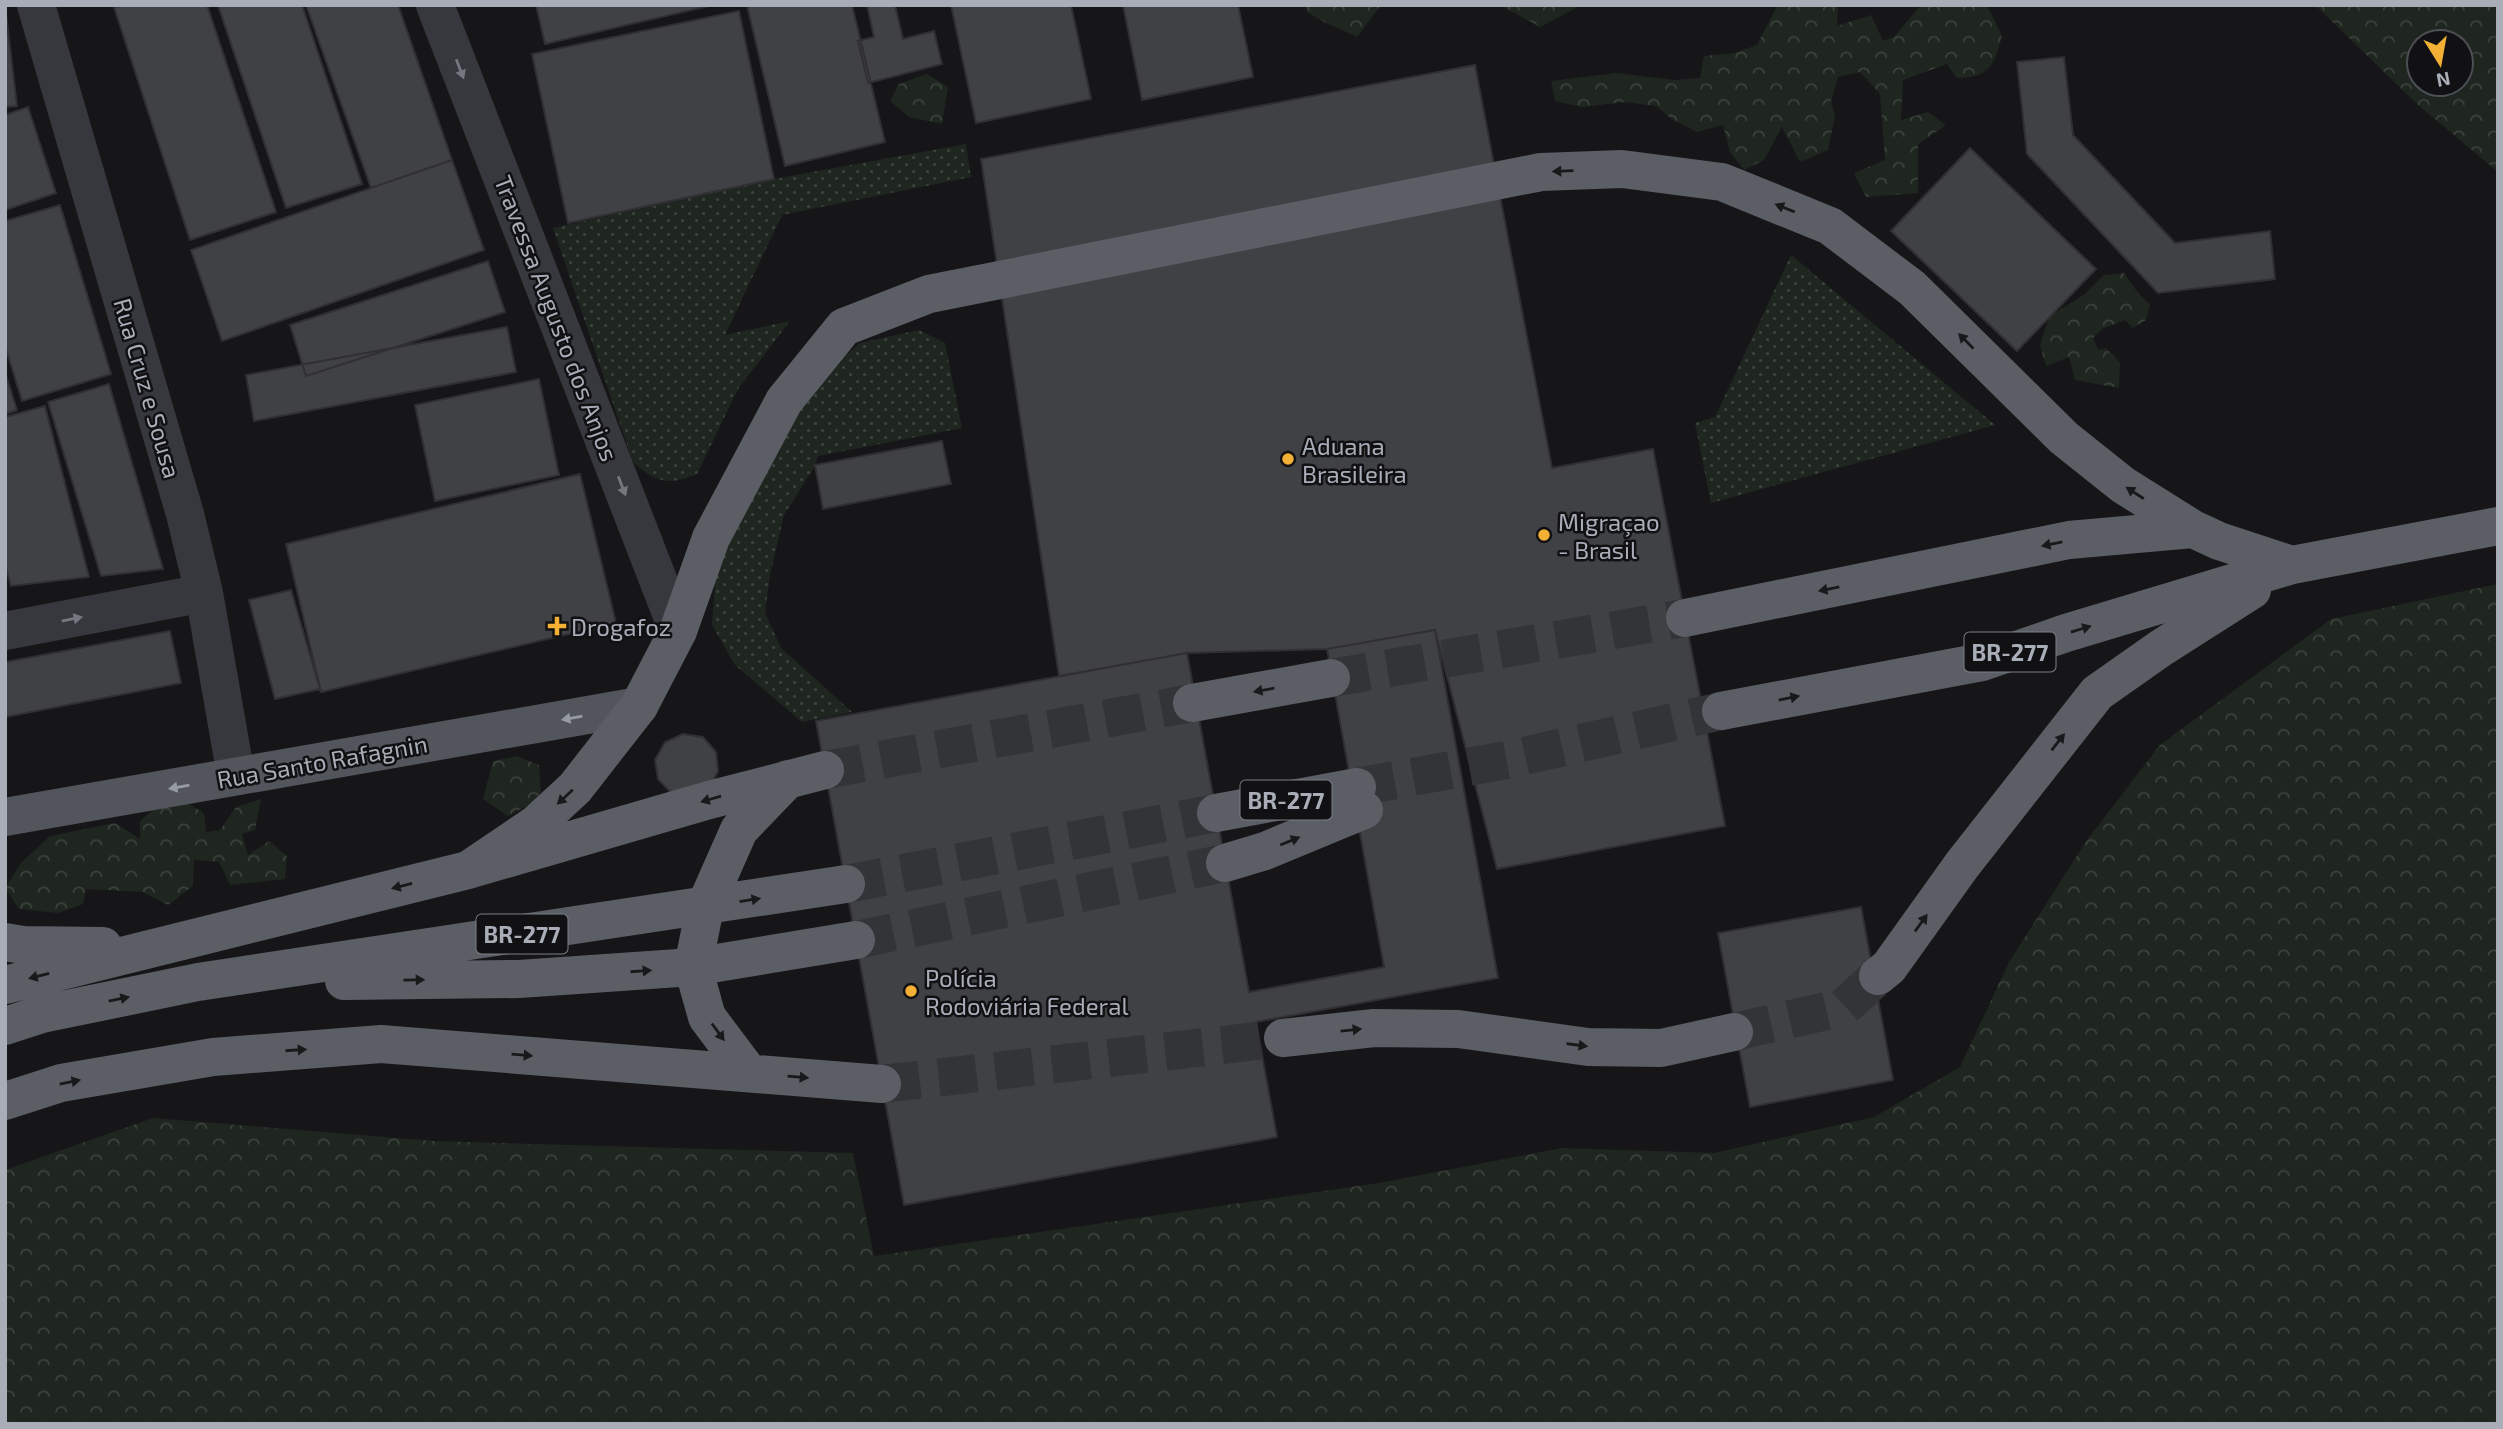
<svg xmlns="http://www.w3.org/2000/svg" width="2503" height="1429" font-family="'Exo 2',sans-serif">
<defs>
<pattern id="grass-dots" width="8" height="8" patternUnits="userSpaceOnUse" patternTransform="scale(1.75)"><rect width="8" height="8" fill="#1e261f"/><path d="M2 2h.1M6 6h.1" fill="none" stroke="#3c433d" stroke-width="1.8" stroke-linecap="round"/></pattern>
<pattern id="forest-crowns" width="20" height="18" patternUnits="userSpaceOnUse" patternTransform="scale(1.75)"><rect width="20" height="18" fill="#1e261f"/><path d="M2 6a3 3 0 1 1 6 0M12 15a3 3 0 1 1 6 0" fill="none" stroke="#3c433d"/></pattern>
</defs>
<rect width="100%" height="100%" fill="#161618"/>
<path fill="url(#grass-dots)" d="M966 144 971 177 782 215 725 335 790 321 738 389 697 474C669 486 656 483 633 462L553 228 774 179Z
M1791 255 1995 425 1711 503 1695 423 1715 417Z
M919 330 945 343 962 428 818 456 815 466 784 515 770 575 765 613 781 648 852 712 802 722 735 665 712 625 715 581 733 525 786 430 830 369 860 343Z"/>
<path fill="url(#forest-crowns)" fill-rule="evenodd" d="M1306 5H1381L1357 37 1324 22 1307 12Z
M1500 5H1576V8L1540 27Z
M1781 5H1838L1837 26 1871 15 1883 41 1894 37 1921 5H1987L2002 36C1994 66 1990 77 1957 78L1947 64 1903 80 1901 120 1928 112 1946 125 1918 144V193L1866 197 1854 173 1885 160 1880 94 1860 72 1838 77 1831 101 1835 116 1828 150 1800 162 1782 127 1764 160 1744 170 1730 152 1723 125 1697 132 1673 120 1656 106 1625 102 1582 107 1555 101 1551 81 1616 73 1675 80 1700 78 1704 56 1735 53 1757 45 1776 8Z
M2315 5H2498V172L2417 104ZM2461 42V84H2419V42Z
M927 74 948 87 942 124 909 117 890 101 899 84Z
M2124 273 2138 293 2150 305 2146 320 2133 328 2125 320 2102 329 2093 338 2098 350 2106 348 2120 363 2119 388 2075 380 2069 357 2046 366 2040 345 2049 317 2085 294 2104 275Z
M2498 584V1424H5V1170L153 1118 433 1141 853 1153 874 1256 1379 1183 1562 1148 1714 1153 1874 1117 1960 1067 2009 962 2087 840 2160 745 2331 619Z
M517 756 539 765 541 792 533 803 508 816 483 799 493 761Z
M261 799 255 830 242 834 248 855 269 841 287 856 285 879 230 885 219 862 194 860 193 886 168 905 143 892 86 889 83 904 58 913 19 909 5 888 21 863 50 836 115 823 140 839V821L164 800 189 804 204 813 206 832 220 830 236 807Z"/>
<path fill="#404145" stroke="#303034" stroke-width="2" d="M5 5 17 106 5 107Z
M129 5H207L276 212 190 240 114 7Z
M218 5H302L362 184 286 208Z
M306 5H398L452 160 371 188Z
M536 5H713L545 44Z
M747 5H852L885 142 785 166Z
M867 5H895L903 39 934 31 942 64 868 83 858 41 874 37Z
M951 5H1071L1091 99 976 123Z
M1123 5H1238L1253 77 1142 100Z
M739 11 774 179 568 223 532 54Z
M2064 57 2073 135 2175 243 2270 231 2275 279 2158 293 2027 154 2017 62Z
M1475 65 1552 468 1653 449 1725 826 1497 869 1435 630 1327 649 1187 653 1059 676 981 159Z
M28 107 56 193 5 210V115Z
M1970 148 2096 269 2017 351 1891 231Z
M452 160 484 250 222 341 191 250Z
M60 205 111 374 22 401 5 346V221Z
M488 261 505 312 306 376 290 325Z
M507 327 516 372 254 421 246 375Z
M5 372 17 410 5 414Z
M539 379 559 475 435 501 415 405Z
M109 384 163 569 101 576 48 402Z
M45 406 89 577 11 586 5 564V417Z
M942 441 951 484 823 509 815 465Z
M580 474 616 623 321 692 286 544Z
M291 590 320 689 275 699 249 600Z
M1435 630 1498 978 1256 1022 1277 1137 904 1205 816 721 1187 653 1249 992 1384 967 1327 649Z
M170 631 181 683 5 717V662Z
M683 734 703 737 716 752 718 771 709 789 672 794 658 779 655 760 665 742Z
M1861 907 1893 1080 1750 1107 1718 933Z"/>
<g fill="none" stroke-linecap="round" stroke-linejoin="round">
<path stroke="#333438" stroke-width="38" stroke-dasharray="38 19" stroke-linecap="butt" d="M1331 678 1685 618
M825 770 1192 703
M1357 787 1507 760 1721 711
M846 884 1216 813
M856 940 1225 863
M1734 1032 1844 1007 1878 976
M882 1084 1283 1038"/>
<path stroke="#37383d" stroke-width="38" d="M36 5 185 514 204 593 236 776
M435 5 678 631
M5 631 204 593"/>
<path stroke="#53555c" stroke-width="38" d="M5 817 639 706"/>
<path stroke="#5b5e65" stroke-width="38" d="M1685 618 2069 540 2193 529
M1192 703 1331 678
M1721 711 1982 662 2066 633 2292 565 2498 526
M1216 813 1357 787
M1225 863 1265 851 1364 810
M468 870 536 824 575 788 639 706 678 631 711 538 784 401 844 327 929 294 1541 172 1622 169 1722 182 1830 226 1912 288 2064 438 2123 485 2193 529 2219 541 2292 565
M5 942 23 945 103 946
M1878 976 1889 967 1962 865 2097 693 2161 648 2252 590
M344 981 519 979 693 967 856 940
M5 985 468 870 709 800 825 770
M5 1026 42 1014 198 982 846 884
M1283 1038 1374 1028 1458 1029 1588 1047 1661 1048 1734 1032
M749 1073 707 1017 693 967 705 907 739 830 788 779
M5 1101 61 1083 213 1057 381 1044 882 1084"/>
</g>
<defs><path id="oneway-solid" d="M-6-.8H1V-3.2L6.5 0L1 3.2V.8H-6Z" transform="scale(1.75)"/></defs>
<g fill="#757881">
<use href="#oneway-solid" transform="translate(460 69) rotate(69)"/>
<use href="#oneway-solid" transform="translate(622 486) rotate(69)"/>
<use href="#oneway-solid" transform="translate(72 619) rotate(-11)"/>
</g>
<g fill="#18191b">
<use href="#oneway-solid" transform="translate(1563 171) rotate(178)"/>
<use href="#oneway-solid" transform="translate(1785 208) rotate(-158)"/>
<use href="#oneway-solid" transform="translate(1966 341) rotate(-135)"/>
<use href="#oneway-solid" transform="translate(2135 493) rotate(-147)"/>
<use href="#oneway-solid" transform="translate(2052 544) rotate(169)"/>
<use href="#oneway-solid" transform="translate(1829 589) rotate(169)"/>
<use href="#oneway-solid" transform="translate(2081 629) rotate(-17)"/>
<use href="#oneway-solid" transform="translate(1264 690) rotate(170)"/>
<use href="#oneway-solid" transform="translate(1789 698) rotate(-11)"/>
<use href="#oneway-solid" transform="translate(2058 742) rotate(-52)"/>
<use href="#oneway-solid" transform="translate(565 797) rotate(137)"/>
<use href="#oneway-solid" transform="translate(711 799) rotate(164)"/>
<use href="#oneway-solid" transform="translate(1290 841) rotate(-22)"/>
<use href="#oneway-solid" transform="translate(402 886) rotate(166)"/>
<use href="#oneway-solid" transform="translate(750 900) rotate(-9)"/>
<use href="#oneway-solid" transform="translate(1921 923) rotate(-54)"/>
<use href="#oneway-solid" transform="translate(641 971) rotate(-4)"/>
<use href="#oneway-solid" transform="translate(39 976) rotate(166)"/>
<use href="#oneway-solid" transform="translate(414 980) rotate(-1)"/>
<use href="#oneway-solid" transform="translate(119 999) rotate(-12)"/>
<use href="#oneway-solid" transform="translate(1351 1030) rotate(-6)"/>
<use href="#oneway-solid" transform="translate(718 1032) rotate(54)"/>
<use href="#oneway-solid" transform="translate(1577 1045) rotate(8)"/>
<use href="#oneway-solid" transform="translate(296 1050) rotate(-4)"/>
<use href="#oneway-solid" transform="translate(522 1055) rotate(5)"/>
<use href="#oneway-solid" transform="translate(798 1077) rotate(5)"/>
<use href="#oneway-solid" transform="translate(70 1082) rotate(-11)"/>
</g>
<g fill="#979ba6">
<use href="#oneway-solid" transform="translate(572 718) rotate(170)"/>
<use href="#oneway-solid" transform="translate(179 787) rotate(170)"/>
</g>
<g fill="#f2b134" stroke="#111113" stroke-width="2.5">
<circle cx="1288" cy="459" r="7"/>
<circle cx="1544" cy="535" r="7"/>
<path d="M553.5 615.5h7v7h7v7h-7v7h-7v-7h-7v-7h7z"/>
<circle cx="911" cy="991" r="7"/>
</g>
<g text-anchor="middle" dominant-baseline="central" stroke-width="5" stroke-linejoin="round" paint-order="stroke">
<g fill="#111113" stroke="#7b7e86" stroke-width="2">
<rect x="1964.5" y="632.5" width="91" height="39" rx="5"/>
<rect x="1240.5" y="780.5" width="91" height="39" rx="5"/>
<rect x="476.5" y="914.5" width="91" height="39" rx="5"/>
</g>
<g font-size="23" font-weight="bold" fill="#a8adb8">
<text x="2010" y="652">BR-277</text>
<text x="1286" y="800">BR-277</text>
<text x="522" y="934">BR-277</text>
</g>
<g font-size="24" fill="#a8adb8" stroke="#111113">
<text transform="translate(557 318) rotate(69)">Travessa Augusto dos Anjos</text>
<text transform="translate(148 388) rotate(74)">Rua Cruz e Sousa</text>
<text transform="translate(322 761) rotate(-10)">Rua Santo Rafagnin</text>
</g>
<g font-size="24" fill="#a8adb8" stroke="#111113" text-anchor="start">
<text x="1302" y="445">Aduana<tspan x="1302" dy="28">Brasileira</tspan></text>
<text x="1558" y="521">Migraçao<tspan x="1558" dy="28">- Brasil</tspan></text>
<text x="571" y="626">Drogafoz</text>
<text x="925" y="977">Polícia<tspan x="925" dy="28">Rodoviária Federal</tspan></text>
</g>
</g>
<rect width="2503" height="1429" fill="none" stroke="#a8adb8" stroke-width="14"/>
<g transform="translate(2440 63) rotate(169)"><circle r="33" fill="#111113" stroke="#4d4f55" stroke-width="2"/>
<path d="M0-5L12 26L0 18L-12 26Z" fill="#f2b134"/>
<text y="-10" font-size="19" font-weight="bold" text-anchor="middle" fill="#a8adb8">N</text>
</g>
</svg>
